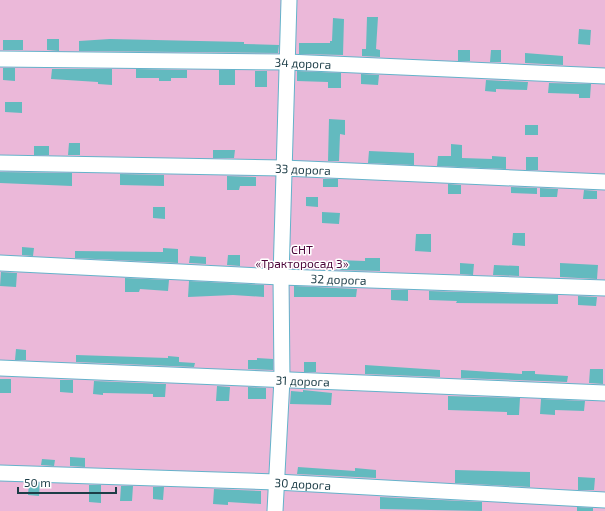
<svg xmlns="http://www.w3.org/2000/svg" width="605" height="511" font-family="'Exo 2',sans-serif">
<rect width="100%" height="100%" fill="#c2effe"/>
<path fill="#ebb8d9" d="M0 0H605V511H0Z"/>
<path fill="#63babf" d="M367 17H378L376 49 380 50V57L362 56V49H366Z
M333 18 344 19 343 55 299 54V43H330V41H332Z
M579 29 591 30 590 45 578 44Z
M47 39H59V51L47 50Z
M110 39 244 42V44L279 45 278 53 79 51V41Z
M3 40H23V50H3Z
M458 50H470V61H458Z
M491 50H501V62H490Z
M525 53 563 56V65L525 63Z
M3 68H15V81L3 80Z
M52 69H112V85L98 84V82L51 79Z
M136 69 187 70V78H171V81H159V78H136Z
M219 70H235V85H219Z
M255 71H267V87H255Z
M297 71 341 73V88H328V82L297 81Z
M361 74 379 75 378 85 361 84Z
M486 80 528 82 527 90 496 89V92L485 91Z
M549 83 591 84 590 98H579V94L548 93Z
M5 102H22V113L5 112Z
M329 119 345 120V135L340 134 339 161H328Z
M525 125H538V135H525Z
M69 143H80V155H68Z
M451 144 462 145V158L492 159V156L506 157V169L437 166 438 156H451Z
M34 146H49V155H34Z
M213 150H235L234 158H213Z
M369 151 414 153V165L368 163Z
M526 157H538V170H526Z
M0 172 72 173V186L0 183Z
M120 174 164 175V186L120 185Z
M227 176 256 177V186H240L239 190H227Z
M323 179H338V187H323Z
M448 184 461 185V194H448Z
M511 187 537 188V194L511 193Z
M540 188 558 189 557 197H540Z
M584 190 597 191V199H583Z
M306 197H318V207L306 206Z
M153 207H165V219L153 218Z
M322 212 340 213 339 224 322 223Z
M513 233H525V246L512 245Z
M416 234H431V252L415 251Z
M22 247 34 248 33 256 22 255Z
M163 248 178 249V263L75 258V251L163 252Z
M228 255H240V266L227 265Z
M190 256 206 257V264L189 263Z
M365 258H380V271L336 270 337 260 365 261Z
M460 263 474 264 473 275 460 274Z
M560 263 598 265 597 279 560 277Z
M494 265 519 266V276L493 275Z
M1 272 17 273 16 287 0 286Z
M125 278 169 280 168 291 140 289 139 292H125Z
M189 281 264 285V297L233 295 188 297Z
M294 286 357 289 356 297H294Z
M391 290H408V301L391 300Z
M429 291 558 295V304L456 303 457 301 429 300Z
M578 296 597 297 596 306 578 305Z
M16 349 26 350V360H15Z
M76 355 168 358V356L179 357V362L195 363 194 367 76 362Z
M257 358 273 359V370L248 369V360H257Z
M304 362H316V372H304Z
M365 365 440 370V377L365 374Z
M590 369H603V384L589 383Z
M461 370 522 374V371H535V374L568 376 567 382 461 378Z
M0 379H11V393H0Z
M60 380H73V393L60 392Z
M94 381 166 384 165 397H153V394L103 393V395L93 394Z
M217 386 230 387 229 401H216Z
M248 387 266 388V399H248Z
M303 390 332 393 331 405 290 404 291 391 303 392Z
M448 396 520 398 519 415H507V412L448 410Z
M541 399 585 401 584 411 555 410V415L540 414Z
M70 457 85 458V467L70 466Z
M42 459 55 460 54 466 41 465Z
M298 467 355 471V468L376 470V478L297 474Z
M455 470 530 472V487L455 483Z
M578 477 595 478 594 490H578Z
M29 483H40L39 496 28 495Z
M89 485H101V503L89 502Z
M121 486H133L132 501H120Z
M153 487H164L163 500 153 499Z
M214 489 261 491V504L228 502V505L213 504Z
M380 497 482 502V511L380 509Z
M577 507 593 508V511H577Z"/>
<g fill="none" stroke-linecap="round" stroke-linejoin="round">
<defs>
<g id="minor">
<path id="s1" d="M0 59 287 62 605 76"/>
<path id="s2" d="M0 163 283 168 605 182"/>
<path id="s3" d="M0 263 281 277 605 288"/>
<path id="s4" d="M0 368 605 393"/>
<path id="s5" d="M0 473 276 482 605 500"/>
<path d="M275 511 282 379 281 277 289 0"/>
</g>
</defs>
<use href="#minor" stroke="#64b2ca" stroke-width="17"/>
<use href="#minor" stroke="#fff" stroke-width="15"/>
</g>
<g text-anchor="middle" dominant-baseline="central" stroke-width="3" stroke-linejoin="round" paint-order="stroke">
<g font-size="12" fill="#1c3d47" stroke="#fff">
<text stroke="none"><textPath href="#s1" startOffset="303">34 дорога</textPath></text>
<text stroke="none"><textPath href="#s2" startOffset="303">33 дорога</textPath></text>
<text stroke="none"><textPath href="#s3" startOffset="339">32 дорога</textPath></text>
<text stroke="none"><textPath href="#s4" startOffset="303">31 дорога</textPath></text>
<text stroke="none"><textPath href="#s5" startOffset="303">30 дорога</textPath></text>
</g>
<g font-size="12" fill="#4c063b" stroke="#fff">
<text x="302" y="249">СНТ<tspan x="302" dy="14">«Тракторосад 3»</tspan></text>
</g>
</g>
<path d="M18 487v6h98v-6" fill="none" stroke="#1c3d47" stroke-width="2"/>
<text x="24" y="487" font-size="12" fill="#1c3d47" stroke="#ffffff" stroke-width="3" paint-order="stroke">50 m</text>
</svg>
